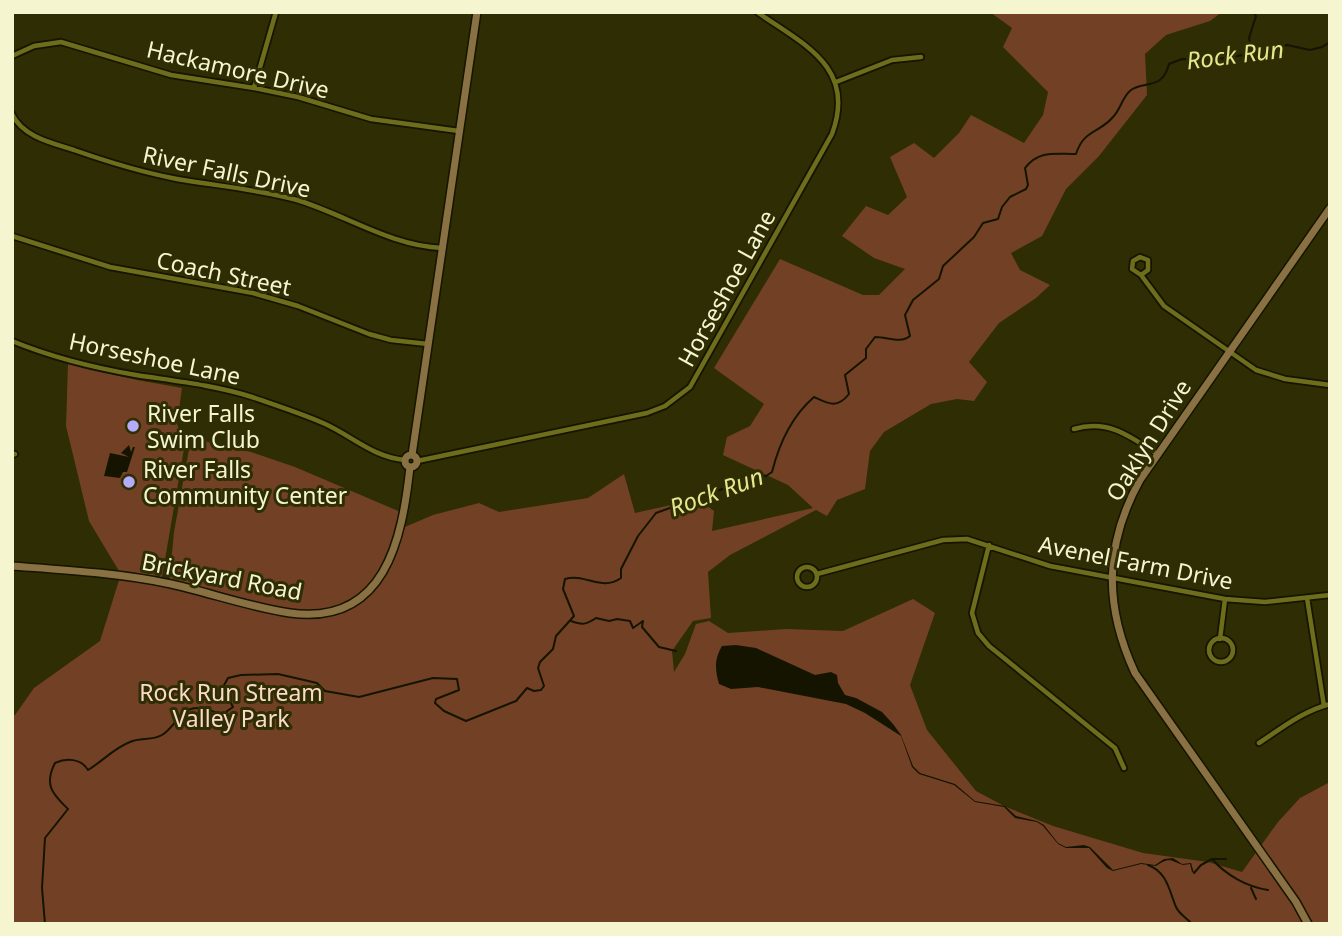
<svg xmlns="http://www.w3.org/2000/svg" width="1342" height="936" font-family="'Noto Sans',sans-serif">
<rect width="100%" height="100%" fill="#2e2d03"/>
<path fill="#724125" d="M990 12H1222L1210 21 1166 35 1145 54 1147 95 1099 156 1066 189 1042 236 1011 253 1020 270 1050 285 1036 298 999 323 969 362 987 382 974 401 957 399 931 404 884 432 870 451 865 489 837 500 827 516 816 510 730 555 708 572 711 618 693 621 672 651 674 672 685 654 696 624 709 621 728 633 786 629 843 631 913 599 935 613 910 685 927 730 976 791 1004 806 1053 826 1143 853 1208 862 1242 872 1278 822 1300 798 1330 782V924H12V715H15L34 688 100 641 120 577 169 584 174 532 191 438 251 452 295 467 403 513 400 529 433 515 479 503 499 512 588 498 624 474 635 513 698 499 714 511 712 531 813 508 788 485 723 455 727 437 750 426 764 404 714 368 780 259 863 295H879L905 269 874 258 842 236 866 206 888 215 907 197 890 157 914 143 934 158 959 133 971 115 1024 143 1043 115 1048 92 1003 47 1012 28Z
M68 364 137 380 182 388 177 424 185 443 162 577 119 571 89 521 66 426Z"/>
<path fill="#151400" d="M129 445 131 452 133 447H135L127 472H123L120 478 104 476 110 453 129 457 121 453Z
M736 645 756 648 815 675 831 672 837 675 838 683 845 695 856 698 882 712 893 724 901 735 913 766 920 773 955 784 975 801 1005 806 1016 816 1037 821 1044 825 1058 843 1066 847 1084 845 1090 847 1113 870 1141 863 1155 865 1164 859 1173 858 1182 864 1191 863 1194 873 1192 872 1190 864 1183 865C1169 860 1170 857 1156 866L1141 864 1113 871 1107 868 1089 848H1066L1058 844 1043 826 1037 822 1015 818 1004 807 975 802 954 785 919 774 912 767 901 736 865 713 846 704 758 687 731 689 719 684C715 669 714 660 722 646Z"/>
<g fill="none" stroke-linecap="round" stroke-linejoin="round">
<path stroke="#151400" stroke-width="2" d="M1252 51 1249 38 1256 16 1253 12
M571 621C582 625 586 625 596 618L609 621 617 619 630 621 633 628 643 621 642 627 659 647 676 651
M1213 859H1226
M1148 865C1167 872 1169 890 1176 907 1179 914 1187 918 1192 924
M1194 873 1201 865 1212 859C1226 875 1247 887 1268 890
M1251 888 1256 899
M45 924 42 888 45 838 68 809C54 795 43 786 55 763 66 758 81 758 88 770 103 761 114 748 130 742 140 737 152 741 162 735 175 727 180 709 196 708 206 707 214 713 223 714L233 707 223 687 228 678 241 675 278 674 317 683 325 691 359 697 433 678 457 679 459 690 436 699 435 703 444 711 466 721 516 701 527 688 534 691 541 690 544 686 538 668 540 662 553 649 556 636 574 616 563 589 565 579C585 573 602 592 621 578V569L638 536 656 513 728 487 742 477 766 476 772 472C779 444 792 416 814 397 829 404 837 409 849 394L845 375 866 358V349L875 337C888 337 900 344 910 336L905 315 913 300 939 279 943 266 974 237 983 223 998 219 1002 207 1010 197 1026 189 1028 185 1025 168C1039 150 1055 154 1076 154 1084 129 1100 133 1113 117 1121 109 1122 97 1131 90 1145 80 1162 91 1169 64L1182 59 1212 60 1269 51 1287 45 1310 50 1322 47 1330 42"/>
<defs>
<path id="street" d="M12 56 34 46 61 42 171 75 254 88 298 97 371 119 459 131
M836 82 892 60 921 57
M254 88 276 12
M12 114C23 137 52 143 74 150 108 162 141 172 177 179 217 186 257 189 297 200 346 215 391 246 442 248
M12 236 110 267 253 293 298 306 369 334 391 340 428 344
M1141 275 1148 270V260L1140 257 1133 261 1132 269 1141 275 1164 306 1256 370 1285 379 1330 385
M12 341C51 357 95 368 136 375 175 381 214 385 252 397 275 405 300 413 323 423 351 435 372 457 405 460
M1074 429C1108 419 1130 436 1157 454
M12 455 15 454
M417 461 647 413 665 406 690 387 832 134C857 67 803 44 757 12
M989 545 972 613 978 633 989 646 1115 748 1124 768
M797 577a10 10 0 1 1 20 0a10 10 0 1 1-20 0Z
M817 574 943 540 967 539 1050 566 1225 599 1265 602 1330 595
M1307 598 1324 706
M1209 650a12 12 0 1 1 24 0a12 12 0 1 1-24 0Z
M1220 639 1225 599
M1259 743C1282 728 1303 711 1330 704"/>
<path id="secondary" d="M412 455 477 12
M405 461a6 6 0 1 1 12 0a6 6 0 1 1-12 0Z
M12 566C65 570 119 573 171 584 211 593 250 607 290 613 385 626 402 540 410 467
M1308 924 1296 902 1135 673C1104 606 1104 545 1140 480L1330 208"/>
</defs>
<use href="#street" stroke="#151500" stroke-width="8"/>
<use href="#secondary" stroke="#151500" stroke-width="10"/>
<use href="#street" stroke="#6e6d1c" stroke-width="4.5"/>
<use href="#secondary" stroke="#8a7144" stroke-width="7"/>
</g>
<g fill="#b5acf9" stroke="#2e2d03" stroke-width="2.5">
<circle cx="133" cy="426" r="7"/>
<circle cx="129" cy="482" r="7"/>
</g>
<g text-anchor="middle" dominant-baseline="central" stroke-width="6" stroke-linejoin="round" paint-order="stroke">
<g font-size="23" fill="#f5f6d0" stroke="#2e2d03">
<text transform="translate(238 69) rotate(13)">Hackamore Drive</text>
<text transform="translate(227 171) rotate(12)">River Falls Drive</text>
<text transform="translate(224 273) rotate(12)">Coach Street</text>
<text transform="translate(726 288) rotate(-61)">Horseshoe Lane</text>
<text transform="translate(155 358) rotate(12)">Horseshoe Lane</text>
<text transform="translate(1148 440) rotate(-58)">Oaklyn Drive</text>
<text transform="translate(1136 562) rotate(11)">Avenel Farm Drive</text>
<text transform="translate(222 576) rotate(11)">Brickyard Road</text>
</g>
<g font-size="23" fill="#f5f6d0" stroke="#2e2d03" text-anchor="start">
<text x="147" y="413">River Falls<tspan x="147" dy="26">Swim Club</tspan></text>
<text x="143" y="469">River Falls<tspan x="143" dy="26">Community Center</tspan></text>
</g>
<g font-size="23" fill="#fcdac8" stroke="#2e2d03">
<text x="231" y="692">Rock Run Stream<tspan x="231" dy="26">Valley Park</tspan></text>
</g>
<g font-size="24" font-style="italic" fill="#e6e68c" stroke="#2e2d03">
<text transform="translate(1235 54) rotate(-7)">Rock Run</text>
<text transform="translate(716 491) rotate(-20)">Rock Run</text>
</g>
</g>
<rect width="1342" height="936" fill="none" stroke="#f5f6d0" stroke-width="28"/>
</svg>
